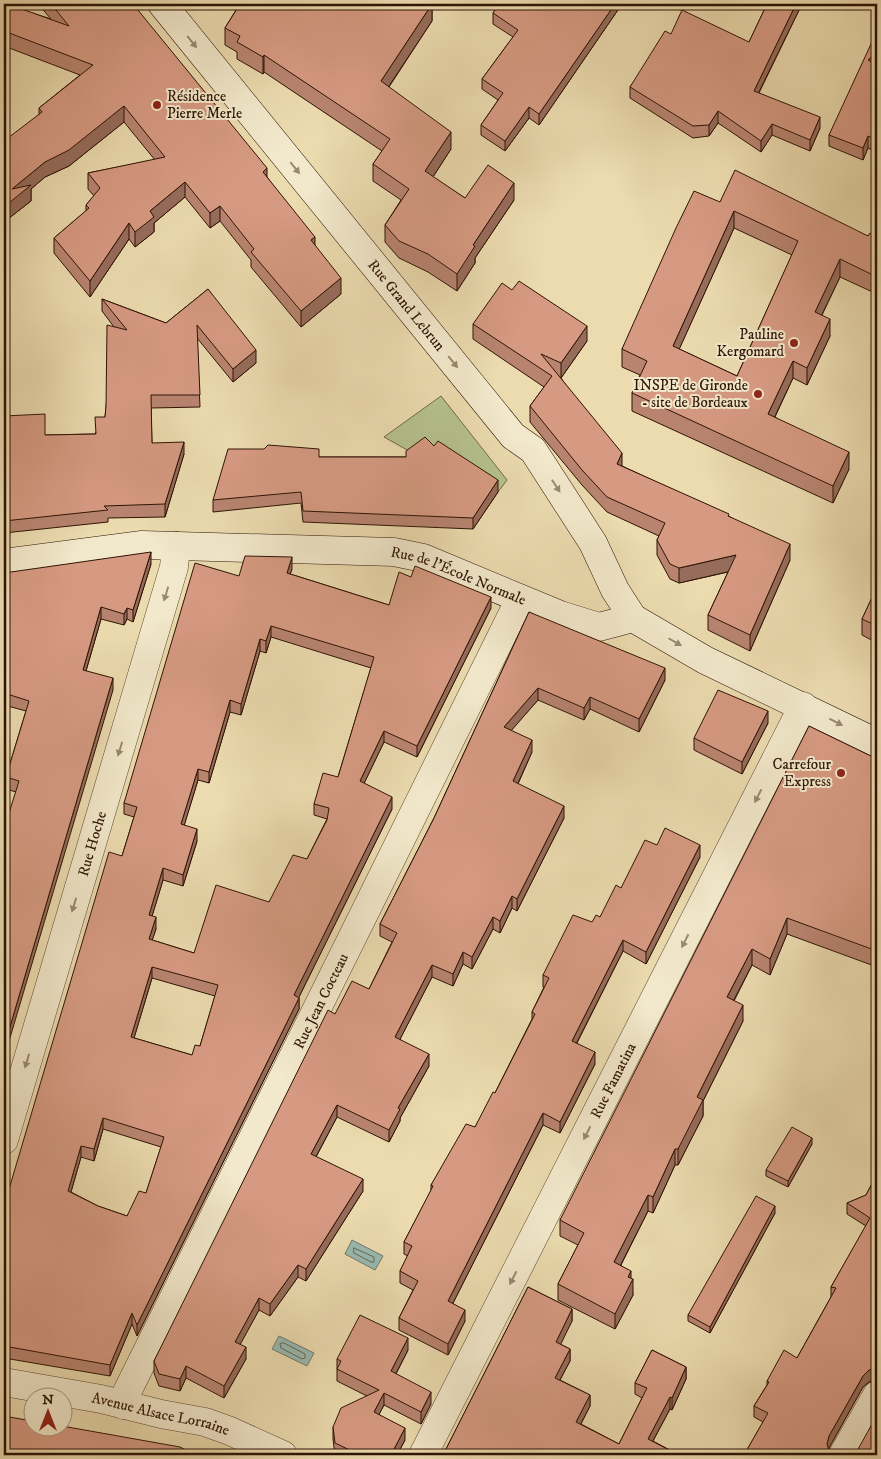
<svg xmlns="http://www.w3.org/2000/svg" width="881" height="1459" font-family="'IM FELL DW Pica',serif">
<rect width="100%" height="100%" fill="#ebdbaf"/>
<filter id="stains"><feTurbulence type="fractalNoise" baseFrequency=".004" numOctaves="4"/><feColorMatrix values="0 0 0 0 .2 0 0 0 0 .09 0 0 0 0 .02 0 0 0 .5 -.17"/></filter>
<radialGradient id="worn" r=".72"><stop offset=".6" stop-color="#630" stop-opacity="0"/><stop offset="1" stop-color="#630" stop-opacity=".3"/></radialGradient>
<path fill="#b5c18d" stroke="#726a48" d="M441 396 507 480 498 492 416 455 384 437Z"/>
<path fill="#99bab1" stroke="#6e776c" d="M352 1240 383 1256 375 1270 345 1254Z
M279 1336 314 1353 307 1366 272 1349Z"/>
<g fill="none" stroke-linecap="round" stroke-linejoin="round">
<path stroke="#64665a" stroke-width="1" d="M354 1248 374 1257V1262H371L354 1253Z
M284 1343 305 1354V1358L302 1359 281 1348 280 1344Z"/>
<defs>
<g id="street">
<path id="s1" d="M4 1140 174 567 176 546"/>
<path id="s2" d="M4 1382 101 1399 161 1414 205 1422 230 1431 283 1455"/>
<path id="s3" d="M123 1405 127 1392 520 599"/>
<path id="s4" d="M423 1455 803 706"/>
<path d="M843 1455 877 1395"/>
</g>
<g id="secondary">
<path id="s5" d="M162 4 513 436 533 450 593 543 615 590 633 618"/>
<path id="s6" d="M4 563 142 545 394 552 423 558 560 615 599 627 633 618 705 660 877 743"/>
</g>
</defs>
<use href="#street" stroke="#5d452f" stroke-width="29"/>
<use href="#secondary" stroke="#2e1304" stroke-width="29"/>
<use href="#street" stroke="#f2e8cb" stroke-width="28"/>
<use href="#secondary" stroke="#f2e8cb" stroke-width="28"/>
</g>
<path fill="#b88470" stroke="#2e1304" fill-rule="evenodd" d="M4 4 51 19 38 4H116L267 177 315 245 341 294 301 327 251 267V260L220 221 210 228 185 197 154 223V232L135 247 129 239 90 297 54 253V238L86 211V205L94 196 88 189V173L155 160 124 122 69 166 45 177 31 189V201L4 222 39 114V108L80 75 4 46Z
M226 4H432V21L389 87 451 149 433 177 465 198 514 200 475 258V263L457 291 428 272 399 258 385 242V225L401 200 373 181V164L382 151 264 72 263 74 237 59V52L225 45V28L236 10Z
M494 4H622L539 125 529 118 505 151 481 135V125L498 100 482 89V79L513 37 493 24V13L498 6Z
M767 4H802L759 93 820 128 810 151 772 135 761 152 718 123 709 136 693 138 630 98V87L671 34 749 42Z
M876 64H877V152L868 148 863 160 829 146V135Z
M720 202 868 236H877V294L840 277 822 315 830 336 822 353 807 385 793 378 775 417 849 469 833 503 632 411V393L640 375 622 367V349ZM734 228 792 255 737 376 679 349Z
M208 289 256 363 233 382 197 338 200 407 151 408 152 443 184 454 165 517 108 518V522L4 533V416L45 435 95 434 105 417 114 327 102 311V299L166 323Z
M473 324 587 341 561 378 622 466 729 516 790 560 750 651 708 630V615L728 572 679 583 670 579 657 555V540L659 536 607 512 582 485 530 422V406L544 387 473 339Z
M434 446 498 492 473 529 303 522 301 503 213 512V500L264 449 319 457H406Z
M877 516V557L875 555 873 548V532Z
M151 564 133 622 127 619 124 625 101 619 86 671 113 690 16 792 6 789V777L26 711 4 705V573Z
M292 569 290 574 389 605 491 608 417 757 384 742 364 783 392 809 299 997V1009L137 1336 132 1324 110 1376 4 1358V1206L122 856 134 817 124 814V803L239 576ZM271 637 371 668 338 777 314 804V815L327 819 307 859 269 902 194 953 152 940 156 929 152 916 163 880 183 886 197 841 184 825 198 780 209 783 230 712 241 715 260 651 266 653ZM152 978 215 996 200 1046 192 1055 134 1038ZM103 1129 161 1147 146 1193 127 1216 98 1206 71 1192 81 1157 94 1161Z
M877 587V643L862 635V619Z
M529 612 665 680 639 732 590 709 584 720 538 700 511 730 532 752 518 784 564 818 517 911 512 908 500 933 493 929 472 969 463 964 453 986 432 977 400 1039 429 1066 400 1118V1121L389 1142 337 1117 316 1157 363 1191 306 1281 298 1277 270 1316 259 1310 240 1344 246 1359 224 1398 186 1378 180 1391 159 1386 154 1373V1361L335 1014 369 989 392 942 380 936V924L434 818Z
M768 723 742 774 694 750V738Z
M877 759V967L787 934 770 975 752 965 734 1001 743 1021 703 1101V1116L678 1165H675L653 1213 648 1211 621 1265 631 1278 633 1295 615 1329 558 1300V1284L578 1245 560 1236V1220Z
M657 845 700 857 646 964 623 951 577 1043 595 1064 560 1133 543 1125 453 1303 465 1321 448 1355 399 1330V1318L413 1290 400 1283V1271L408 1256 404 1254V1242L431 1191V1185L475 1127 495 1093 532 1019V1012L544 987H543V975L592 922 600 917 621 888Z
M812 1144 788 1187 766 1176V1170Z
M877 1174V1380L869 1382 863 1387 829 1448V1451L834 1455H744L763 1422 754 1417V1406L767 1385V1381L797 1358 831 1297V1287L866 1226 847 1214V1203L866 1195Z
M775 1213 710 1333 688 1321V1315Z
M528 1287 572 1309V1321L560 1344 570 1349V1361L560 1380 590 1395V1406L581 1424 619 1444 642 1398 635 1394V1383L652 1350 686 1367V1379L672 1410 670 1409 653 1441 679 1455H443Z
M408 1350 396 1374 431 1404 421 1424 384 1405 379 1414 405 1440 397 1455H335L333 1439V1427L367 1396 337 1381V1359Z"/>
<path fill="#966c5b" stroke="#2e1304" d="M432 4V21L381 98V81Z
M615 4H622L539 125V114Z
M796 4H802L754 102V91Z
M877 52V63L868 72V60Z
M264 55V72L263 74V57Z
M124 106V122L69 166 45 177 31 189V201L4 222V207L12 189 45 162Z
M529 107V118L505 151V141Z
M718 111V123L709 136V125Z
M820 117V128L810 151V140Z
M772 124V135L761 152V141Z
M451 132V149L425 189V171Z
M868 136V148L863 160V148Z
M267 168V184L263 172Z
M185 182V197L154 223V232L135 247V232L150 211Z
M514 183V200L475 258V263L457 291V274L473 245Z
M220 206V221L210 228V213Z
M734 211V228L673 363V346Z
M129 223V239L90 297V281Z
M315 237V252L311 240Z
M840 259V277L815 329V312Z
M341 278V294L301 327V311Z
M830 319V336L807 385V368Z
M587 326V341L561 378V363Z
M256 350V363L233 382V369Z
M793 361V378L768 431V414Z
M184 442V454L165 517V504Z
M849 452V469L833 503V486Z
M622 453V468L617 464Z
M498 480V492L473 529V518Z
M790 544V560L750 651V635Z
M151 552V564L133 622V610Z
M736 555V570L679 583V568Z
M292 557V569L287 584V573Z
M491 597V608L417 757V746Z
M101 607V619L83 681V670Z
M127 608V619L124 625V614Z
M271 626V637L266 653V641Z
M260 639V651L241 715V704Z
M665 668V680L639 732V719Z
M113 678V690L4 1058V1047Z
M538 688V700L504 739V727Z
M590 697V709L584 720V708Z
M230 700V712L209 783V772Z
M768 711V723L742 774V762Z
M384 731V742L360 792V781Z
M532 740V752L513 794V781Z
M198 769V780L181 836V824Z
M392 797V809L294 1007V995Z
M564 806V818L517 911V899Z
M197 829V841L183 886V875Z
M700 845V857L646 964V952Z
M163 868V880L149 926V915Z
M512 896V908L500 933V921Z
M156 917V929L149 950V939Z
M493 917V929L472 969V957Z
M787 918V934L770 975V959Z
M623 940V951L572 1052V1041Z
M752 949V965L727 1013V997Z
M463 952V964L453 986V974Z
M432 965V977L395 1049V1037Z
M152 967V978L131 1048V1037Z
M299 998V1009L137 1336V1325Z
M743 1005V1021L703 1101V1116L678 1165V1149L697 1097Z
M595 1052V1064L560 1133V1122Z
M429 1054V1066L400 1118V1121L389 1142V1130L398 1108Z
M337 1105V1117L311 1166V1154Z
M543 1113V1125L448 1313V1301Z
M103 1118V1129L94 1161V1149Z
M812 1138V1144L788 1187V1181Z
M81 1146V1157L68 1202V1191Z
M675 1149V1165L653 1213V1197Z
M363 1179V1191L306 1281V1269Z
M648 1195V1211L614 1278V1262Z
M775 1206V1213L710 1333V1327Z
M298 1265V1277L270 1316V1304Z
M631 1271V1282L633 1279V1295L615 1329V1314L628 1277Z
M259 1298V1310L235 1354V1342Z
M572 1309V1321L556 1354V1342Z
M465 1310V1321L448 1355V1344Z
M132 1313V1324L110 1376V1365Z
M408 1338V1350L391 1383V1371Z
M246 1347V1359L224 1398V1386Z
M570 1349V1361L555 1389V1378Z
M186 1366V1378L180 1391V1379Z
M686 1367V1379L672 1410V1398Z
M876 1368V1379L869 1382 863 1387 829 1448 827 1455V1444L829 1436 863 1376 869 1370Z
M431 1392V1404L421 1424V1412Z
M384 1393V1405L374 1424V1412Z
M590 1395V1406L576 1433V1422Z
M670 1397V1409L648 1450V1439Z
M405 1428V1440L397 1455H391Z"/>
<path fill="#d69a82" stroke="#2e1304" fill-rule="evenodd" d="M4 4H8L69 26 51 4H116L120 8 125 4H133L267 168 263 172 315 237 311 240 341 278 301 311 251 252 254 249 220 206 210 213 185 182 150 211 154 217 135 232 129 223 90 281 54 238 89 208 86 205 100 188 88 173 165 157 124 106 69 150 45 162 12 189 31 185 4 207V141L42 112 39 108 93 65 4 31Z
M240 4H432L381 81 451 132 425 171 465 198 488 165 514 183 473 245 475 246 457 274 428 254 399 241 385 225 409 189 373 164 390 139 264 55 263 57 237 42 240 36 225 28Z
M499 4H615L539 114 529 107 505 141 481 125 503 93 482 79 518 30 493 13Z
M767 4H796L754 91 820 117 810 140 772 124 761 141 718 111 709 125 693 126 630 87 665 31 671 34 682 10 749 42Z
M877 31V52L868 60 877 65V140L868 136 863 148 829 135Z
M735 170 868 236 870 233 877 236V277L840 259 815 312 830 319 822 336 807 368 793 361 768 414 849 452 833 486 632 393 647 361 622 349 676 228 694 191 720 202ZM734 211 798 241 737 376 673 346Z
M519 281 587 326 561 363 541 354 622 453 617 464 729 514 728 516 790 544 750 635 708 615 736 555 679 568 670 564 657 540 665 523 607 497 582 470 530 406 552 376 473 324 502 283 512 290Z
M208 289 256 350 233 369 197 325 200 395H151L152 443 184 442 165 504 104 506 108 510 4 521V416L45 414V435L96 434 95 417H105L106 406 107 325 127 330 102 299 166 323Z
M425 437 434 446 438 441 498 480 473 518 303 511 301 492 213 500 228 449H264L268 445 319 449V457H406V451Z
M877 516V541L875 538 873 532 874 519Z
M151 552 133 610 127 608 124 614 101 607 83 670 113 678 4 1047V829L19 781 6 777 29 701 4 693V573Z
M245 556 292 557 287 573 389 605 399 572 411 577 415 566 491 597 417 746 384 731 360 781 392 797 294 995 299 998 137 1325 132 1313 110 1365 4 1346V1206L109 852 122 856 137 807 124 803 195 563 239 576ZM271 626 374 657 338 777 323 773 314 804 329 808 327 820 307 859 293 855 269 902 216 885 194 953 149 939 156 917 149 915 163 868 183 875 197 829 181 824 198 769 209 772 230 700 241 704 260 639 266 641ZM152 967 218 985 200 1046 195 1045 192 1055 131 1037ZM103 1118 164 1137 146 1193 139 1191 127 1216 98 1206 68 1191 81 1146 94 1149Z
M877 587V626L862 619Z
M529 612 665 668 639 719 590 697 584 708 538 688 504 727 532 740 513 781 564 806 517 899 512 896 500 921 493 917 472 957 463 952 453 974 432 965 395 1037 429 1054 398 1108 400 1109 389 1130 337 1105 311 1154 363 1179 306 1269 298 1265 270 1304 259 1298 235 1342 246 1347 224 1386 186 1366 180 1379 159 1374 154 1361 328 1010 335 1014 352 981 369 989 397 933 380 924 434 818Z
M718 690 768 711 742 762 694 738Z
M809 726 877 759V951L787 918 770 959 752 949 727 997 743 1005 697 1097 703 1100 678 1149H675L653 1197 648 1195 614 1262 631 1271 628 1277 633 1279 615 1314 558 1284 584 1233 560 1220Z
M665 828 700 845 646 952 623 940 572 1041 595 1052 560 1122 543 1113 448 1301 465 1310 448 1344 399 1318 418 1281 400 1271 412 1246 404 1242 433 1186 431 1185 466 1124 475 1127 493 1092 495 1093 535 1014 532 1012 549 978 543 975 573 915 592 922 596 915 600 917 616 885 621 888 645 840 657 845Z
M792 1127 812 1138 788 1181 766 1170Z
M877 1174V1368L869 1370 863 1376 829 1436 827 1444 829 1451 834 1455H815L813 1453 812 1455H744L768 1413 754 1406 769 1382 767 1381 784 1350 797 1358 836 1288 831 1287 870 1218 847 1203 866 1195Z
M756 1196 775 1206 710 1327 688 1315Z
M528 1287 572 1309 556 1342 570 1349 555 1378 590 1395 576 1422 619 1444 647 1388 635 1383 652 1350 686 1367 672 1398 670 1397 648 1439 679 1455H443Z
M360 1315 408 1338 391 1371 431 1392 421 1412 384 1393 374 1412 405 1428 391 1455H360L335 1443 333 1427 341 1408 379 1390 337 1369 341 1361 337 1359Z
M877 1415V1455H853L857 1451Z
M4 1416 32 1421V1426H62L180 1447 196 1455H4Z"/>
<defs><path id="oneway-solid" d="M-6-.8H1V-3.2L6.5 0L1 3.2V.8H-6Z" transform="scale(1.25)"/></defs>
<g fill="#9a8871">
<use href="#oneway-solid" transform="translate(192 42) rotate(51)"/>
<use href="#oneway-solid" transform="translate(295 168) rotate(51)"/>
<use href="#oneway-solid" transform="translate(453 362) rotate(51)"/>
<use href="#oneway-solid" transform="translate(556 486) rotate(57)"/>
<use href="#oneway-solid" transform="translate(166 594) rotate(107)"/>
<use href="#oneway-solid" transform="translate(675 642) rotate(30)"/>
<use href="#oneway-solid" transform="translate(836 722) rotate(27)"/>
<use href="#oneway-solid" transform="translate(120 749) rotate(107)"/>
<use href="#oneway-solid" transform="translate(758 796) rotate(117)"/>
<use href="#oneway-solid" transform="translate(74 905) rotate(107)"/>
<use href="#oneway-solid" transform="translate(685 941) rotate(117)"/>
<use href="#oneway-solid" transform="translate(27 1061) rotate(107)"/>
<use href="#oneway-solid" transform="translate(587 1133) rotate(117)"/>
<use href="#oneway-solid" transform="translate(513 1278) rotate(117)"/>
</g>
<g fill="#8f2418" stroke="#f2e8cb" stroke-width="2">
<circle cx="157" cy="105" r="5"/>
<circle cx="794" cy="343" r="5"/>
<circle cx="758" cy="394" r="5"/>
<circle cx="841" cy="773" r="5"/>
</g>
<g text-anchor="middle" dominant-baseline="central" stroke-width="4" stroke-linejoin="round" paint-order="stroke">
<g font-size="15" fill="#2e1304" stroke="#f2e8cb" text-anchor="end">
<text x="167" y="96" text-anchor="start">Résidence<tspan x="167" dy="17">Pierre Merle</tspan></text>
<text x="784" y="334">Pauline<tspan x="784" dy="17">Kergomard</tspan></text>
<text x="748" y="385">INSPE de Gironde<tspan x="748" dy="17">- site de Bordeaux</tspan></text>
<text x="831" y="764">Carrefour<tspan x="831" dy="17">Express</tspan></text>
</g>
<g font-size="15" fill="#2e1304" stroke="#f2e8cb">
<text stroke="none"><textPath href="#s5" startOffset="388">Rue Grand Lebrun</textPath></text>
<text stroke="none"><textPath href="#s6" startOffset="460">Rue de l'École Normale</textPath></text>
<text stroke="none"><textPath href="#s1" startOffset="309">Rue Hoche</textPath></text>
<text stroke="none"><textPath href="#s3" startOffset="450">Rue Jean Cocteau</textPath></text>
<text stroke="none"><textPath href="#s4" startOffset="420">Rue Famatina</textPath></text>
<text stroke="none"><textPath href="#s2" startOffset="160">Avenue Alsace Lorraine</textPath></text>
</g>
</g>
<rect width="881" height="1459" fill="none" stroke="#ebdbaf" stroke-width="20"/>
<rect x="5" y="5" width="871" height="1449" fill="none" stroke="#2e1304" stroke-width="2.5"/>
<rect x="10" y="10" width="861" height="1439" fill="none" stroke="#2e1304"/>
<g transform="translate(48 1412)"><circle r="24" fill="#f2e8cb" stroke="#a4937b"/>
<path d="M0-4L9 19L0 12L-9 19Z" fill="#8f2418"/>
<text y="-8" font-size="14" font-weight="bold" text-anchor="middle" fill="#2e1304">N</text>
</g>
<rect width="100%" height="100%" filter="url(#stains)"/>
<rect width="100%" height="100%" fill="url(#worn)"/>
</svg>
